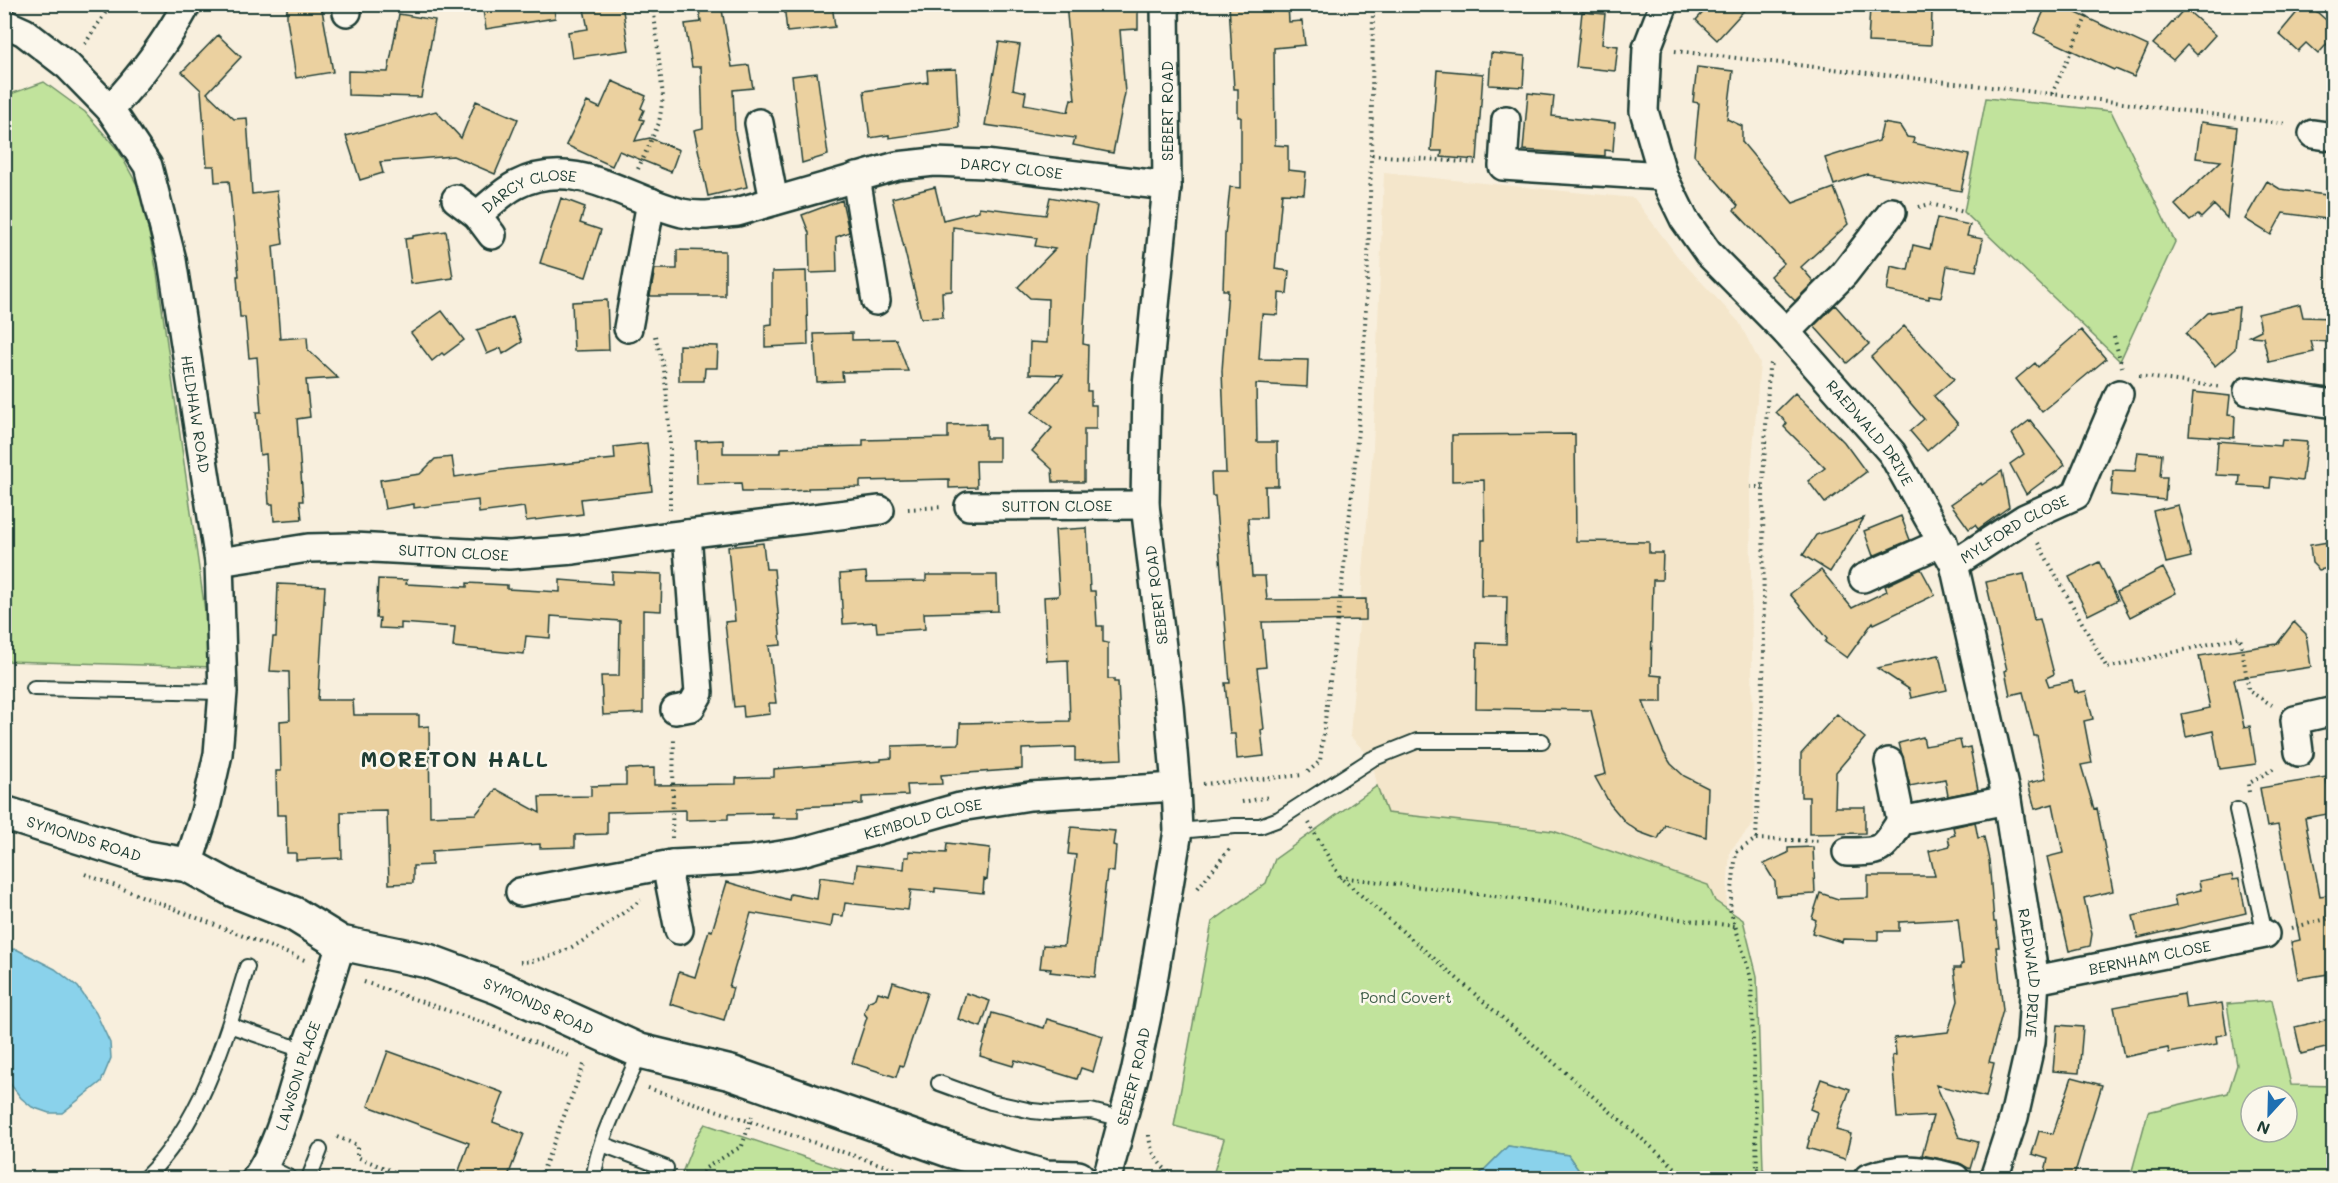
<svg xmlns="http://www.w3.org/2000/svg" width="2338" height="1183" font-family="Mali,sans-serif">
<rect width="100%" height="100%" fill="#f8efdd"/>
<filter id="ink" filterUnits="userSpaceOnUse"><feTurbulence type="fractalNoise" baseFrequency=".0167" numOctaves="2"/><feDisplacementMap in="SourceGraphic" scale="12" xChannelSelector="R" yChannelSelector="G"/><feConvolveMatrix kernelMatrix="1 2 1 2 8 2 1 2 1" color-interpolation-filters="sRGB"/></filter>
<g filter="url(#ink)">
<path fill="#f4e6cb" d="M1384 173 1634 198 1678 257 1739 322 1760 363 1750 487 1754 823 1730 851 1726 907 1715 901 1553 831 1387 813 1377 786 1372 759 1350 736 1373 448Z"/>
<path fill="#c1e39c" stroke="#709068" stroke-width="1.5" fill-rule="evenodd" d="M44 82 85 112 118 150 141 192 157 273 213 667 5 661V96Z
M1986 98 2111 111 2175 242 2120 361 1964 212Z
M1377 786 1387 813 1553 831 1708 885 1715 901 1743 920 1757 976 1763 1169 1761 1178H1584L1568 1155 1508 1146 1476 1178H1212L1224 1139 1174 1126 1212 922 1266 883 1275 859Z
M2272 1000 2291 1085 2333 1086V1178H2130L2148 1112 2228 1093 2237 1065 2227 1004ZM2251 1096H2287V1132H2251Z
M705 1124 867 1178H680L696 1137Z"/>
<path fill="#8ad2eb" stroke="#5f96a2" stroke-width="1.5" d="M16 949 55 969 78 987 96 1013 110 1043 111 1058 101 1082 62 1113H49L32 1107 21 1098 5 1077V950Z
M1508 1146 1568 1155 1584 1178H1476Z"/>
<path fill="#ebd1a0" stroke="#1f3d34" stroke-width="1.5" d="M287 4H321L333 72 296 78 287 19Z
M482 4H554L555 18 486 29Z
M583 4H622L629 50 572 58 568 32 588 29Z
M698 4H721L732 67 749 65 753 88 733 90 735 133 747 187 708 196 694 130 703 128 701 67H692L685 24 701 22Z
M784 4H832L835 27 787 32Z
M1066 4 1138 5V29L1120 30 1125 93 1113 153 1073 145 1075 138 985 125 999 42 1020 45 1013 89 1026 92 1024 104 1068 112 1071 99 1075 100Z
M1229 4H1288L1289 22 1302 21 1305 45 1274 48 1275 145 1288 146V170L1306 172 1304 194 1282 193 1275 269 1289 271 1287 294 1279 293 1278 315 1262 314 1259 359 1308 360 1307 387 1256 384 1257 442H1277L1278 486H1265L1266 518H1248L1252 576H1265L1267 600 1366 599V620L1262 622 1266 667 1257 668 1264 729 1261 730 1264 756 1237 759 1235 734H1230L1225 683H1230L1215 496H1212L1211 473H1226L1222 371 1228 290H1223L1225 235 1230 187 1241 188V117H1238V89H1234Z
M1711 4H1750L1717 40 1696 20Z
M2047 4H2057L2148 46 2134 77 2115 69 2114 70 2034 33Z
M2304 4H2308L2334 27V36L2318 54 2306 43 2298 51 2279 34Z
M1870 7 1932 9 1931 45 1868 42Z
M2185 8 2215 35 2197 55 2187 45 2173 60 2153 44Z
M1582 12 1605 14 1602 44 1618 46 1615 71 1576 67Z
M399 14 435 20 421 97 348 95V71L388 72Z
M218 35 241 57 207 93 234 119 247 118 252 194 277 191 283 244 273 246 280 339 307 337 308 350 338 378 306 380 310 417 297 419 303 501H300L302 519 274 521 273 504H269L266 454 260 455 256 412H261L257 357 249 358 245 317H240L237 276H239L229 181 215 182 214 166H207L201 90 182 72Z
M1491 53 1525 56 1523 87 1489 85Z
M1697 67 1733 71 1727 119 1742 126V142L1793 203 1834 188 1848 224 1801 267 1814 282 1795 301 1770 276 1784 263 1734 210 1738 206 1694 155 1699 103 1693 102Z
M956 69 959 128 889 138V135L870 138 864 91 928 82 927 70Z
M1437 70 1483 74 1477 160 1441 157 1442 151H1431Z
M817 73 828 155 802 163 792 76Z
M612 81 646 96 641 108 644 110 640 119 644 120 635 141 650 138 679 150 671 172 619 151 612 166 566 145 587 102 600 108Z
M1528 93 1554 96 1552 116 1615 123 1613 151 1605 150V156L1523 150Z
M476 101 518 119 495 174 453 156 380 162 383 173 360 180 346 136 436 111 461 138Z
M2201 122 2237 127 2227 218 2214 205 2201 218 2198 215 2190 221 2175 205 2221 161 2196 158Z
M1883 123 1900 126 1907 137 1914 138 1913 143 1969 155 1961 191 1867 174 1834 185 1825 158 1879 141Z
M2267 181 2280 189 2334 196V220L2283 213 2271 235 2245 219Z
M935 187 943 220 979 211V207L1046 215 1050 197 1097 206 1088 257 1083 344 1088 345 1087 391H1091V405H1096V429H1084V482H1053L1052 469 1032 451 1052 428 1032 412 1063 375 1029 374 1030 342 1047 343 1048 299 1030 298 1018 287 1055 249 1035 246 1037 238 953 227 952 291 942 292 943 317 921 318 892 198Z
M561 198 585 207 580 223 601 230 586 277 540 263Z
M842 200 849 232 836 237 837 272 810 273 809 233 802 215Z
M1937 218 1970 225 1967 236 1983 239 1976 271 1947 266 1941 298 1929 296V299L1887 291 1891 266 1908 270 1913 245 1930 249Z
M446 231 453 278 411 284 405 239 413 238V236Z
M677 250 725 251V296H650L655 269H677Z
M806 271 808 345 765 347V325L772 324V272Z
M607 300 609 350 574 351 572 302Z
M2300 304 2303 317 2334 318V342L2311 341 2314 352 2269 362 2263 337 2249 336 2261 330 2258 314Z
M1835 305 1869 344 1847 363 1814 326Z
M2239 307 2235 349 2215 366 2186 334 2208 313Z
M442 311 464 340 444 355 442 353 432 361 411 333Z
M513 317 522 342 503 354 501 348 487 354 477 330Z
M1904 326 1954 379 1934 396 1958 424 1927 451 1910 431 1924 419 1871 357Z
M2081 330 2106 359 2042 412 2016 379 2035 363 2038 367Z
M852 333V340L896 339 908 371 842 372 843 381 817 382 814 334Z
M679 345 718 346 717 368H705L704 381H679Z
M2193 392 2230 396 2228 415 2235 416 2234 438 2189 435Z
M1795 393 1844 442 1866 472 1825 503 1808 481 1825 468 1784 427 1787 423 1776 412Z
M2030 420 2065 465 2026 494 2010 464 2024 454 2012 434Z
M986 424V438H999V461H976L977 487 949 488V479L860 481V487L808 488V490L771 492H742L741 483 697 484 696 441 723 440V453H781V448L863 446V440L948 438V425Z
M1575 434 1576 541 1649 542V553H1663L1662 580H1653L1651 675 1662 676V702H1643L1664 753 1671 764 1684 776 1708 788 1706 837 1665 825 1658 839 1639 832 1626 823 1610 804 1595 777 1606 774 1591 710 1476 708 1477 643 1506 644 1507 596H1481L1482 540H1485L1484 480 1452 481V435Z
M2282 440 2307 442 2302 481 2271 477 2270 488 2239 486 2240 476 2216 475 2218 441 2281 446Z
M647 443 652 491 581 499 583 514 526 521 524 507 479 513 478 500 414 508V504L385 509 380 480 420 474 435 459 452 457 455 477 508 469 615 459 614 447Z
M2138 452 2162 454 2160 477H2167L2165 500 2111 495 2113 470 2135 471Z
M2002 471 2009 507 1978 529 1975 525 1969 529 1951 504 1981 483 1982 485Z
M2178 505 2191 557 2166 563 2153 511Z
M1901 516 1910 540 1873 556 1864 531Z
M1864 518 1830 572 1803 555 1816 535Z
M1087 528 1090 591H1095L1097 626H1103V642L1108 643V679H1114V682H1118L1122 759 1075 761V747L1022 749V769L941 775 942 784 907 785 908 795 862 797V804L798 807V818H772V813L728 814V819L686 820V810L607 812V834L575 835V847L540 848V844L432 851V865L413 866V883L389 884 387 811 341 812 342 858 296 860V853H287L286 815H277L276 771H281L280 721 290 720 289 672 270 671 273 637H276L278 584 325 586 318 700H353L354 715H419V727L429 726 430 816 476 814 496 789 540 813 539 797 591 796V786L626 785V769L654 768V785L736 784V778L774 777V769L881 761V759L892 758V746L959 744 960 723 1070 721 1068 660 1047 661 1044 597 1058 596 1059 593 1055 530Z
M2334 541V567L2319 570 2312 563 2310 545Z
M763 543 766 569H774L781 645 769 646 776 703H769L770 714 744 717 743 706 734 707 725 622 735 621 728 547Z
M2099 562 2118 600 2088 615 2069 577Z
M2163 568 2176 593 2130 617 2117 592Z
M1921 569 1935 595 1874 624 1873 622 1847 658 1825 642 1827 639 1790 594 1821 570 1852 608 1887 591 1885 586Z
M612 572 662 574 661 611 643 610V713L603 715 601 676H619L620 621 551 616 550 638 526 636 524 654 453 647 455 627 401 623V629L379 628 380 618H376L378 579 407 580 406 584 467 587V583L507 585V589L560 592V580L612 584Z
M866 572 867 582 926 581V575H997L998 611 924 613 925 629 877 632 876 622 843 624 840 574Z
M2024 574 2034 620 2040 619 2054 674 2046 678 2049 686 2072 681 2075 692 2077 691 2078 693 2086 691 2093 719 2084 721 2092 763 2081 765 2094 809 2097 808 2113 891 2084 898 2092 934 2090 946 2069 951 2047 857 2063 853 2053 804 2035 809 2028 783 2046 779 2037 736H2034L2023 692 2010 695 2005 671 2007 670 1986 582Z
M2294 622 2306 634 2311 667 2234 679 2244 727 2250 726 2256 764 2220 769 2213 731 2186 737 2182 714 2210 708 2199 656 2277 644Z
M1939 655 1947 690 1911 698 1909 689 1877 668Z
M1837 714 1865 738 1836 772 1835 807H1865V833L1809 834V797H1801V754Z
M1923 737 1925 746 1960 740 1962 749 1970 747 1978 790 1948 796 1945 779 1910 786 1899 743Z
M2326 777 2333 813 2305 818 2320 896 2334 894V973L2298 979 2291 942 2300 940 2278 825 2267 827 2260 788Z
M1975 822 1978 838 1984 837 1989 860 1994 922H1996L1999 947H1996L2003 1010 1989 1062 1994 1063 1986 1097 1936 1085 1959 1137 1978 1142 1970 1169 1959 1163 1922 1155 1933 1116 1897 1118 1892 1056 1896 1055 1894 1038 1948 1032 1958 1001 1954 968H1961V964H1963L1958 919 1899 922V931H1878V940L1843 939 1842 942 1812 933 1816 920 1812 918 1820 893 1838 899 1868 898V876H1935L1929 851 1950 846 1948 837 1955 835 1953 827Z
M1071 827 1115 831 1113 845 1116 846 1114 872 1107 871 1095 977 1050 972 1051 969 1040 968 1043 945 1064 946 1076 855 1068 854Z
M947 843 990 848 987 880 984 879 983 893 935 888V892L909 890H911L908 910 845 903 843 916 833 915 831 927 751 913 729 987 733 988 724 1020 670 1004 679 972 695 977 709 930 712 931 727 882 789 900 790 894 817 899 820 877 855 882 857 864 904 869 905 857H909V851L946 853Z
M1813 847 1815 894 1776 896 1775 882 1764 864 1788 853V848Z
M2232 875 2233 880 2239 879 2246 913 2138 938 2133 916 2176 906 2174 896 2201 890 2199 881Z
M893 982 927 993 903 1066 900 1065 896 1077 852 1063 867 1017 864 1013 868 1002 876 998 878 992 889 995Z
M966 993 990 1001 981 1027 958 1019Z
M2184 994 2186 1008 2222 1003 2227 1034 2216 1036 2217 1044 2169 1053 2168 1048 2124 1057 2114 1007Z
M992 1013 1044 1028 1047 1019 1103 1036 1093 1072 1081 1068 1077 1079 1015 1060 1013 1066 980 1056Z
M2334 1018V1046L2301 1054 2295 1027Z
M2057 1025 2083 1027 2079 1073 2053 1071Z
M388 1051 504 1093 493 1122 524 1134 507 1179H456L469 1143 368 1106Z
M2072 1077 2102 1085 2073 1179H2043L2048 1159 2032 1154 2039 1131 2053 1134Z
M1821 1079 1850 1089 1836 1130 1851 1134 1845 1159 1807 1148 1817 1112 1810 1109Z"/>
<g fill="none" stroke-linecap="round" stroke-linejoin="round">
<defs>
<path id="lane" d="M34 688 223 692
M2237 810 2265 934
M1178 831 1235 826H1260L1279 819 1372 759 1417 741H1542
M229 1025 305 1051
M939 1083 991 1102 1032 1111 1053 1113 1091 1111 1123 1119
M602 1144 666 1168
M266 1166 290 1178
M145 1178C201 1124 225 1040 247 967
M309 1178 320 1150
M594 1178C597 1138 626 1090 640 1051"/>
<g id="street">
<path id="s1" d="M1664 4 1647 48 1644 111 1663 176 1684 219 1708 253 1786 332 1892 453 1954 564 2007 800 2035 980 2031 1042 2014 1117 1994 1178"/>
<path d="M347 12V4"/>
<path id="s2" d="M4 23 24 32 68 66 110 109 148 166 172 260 219 562 223 692 218 754 205 812 188 865"/>
<path d="M110 109C141 76 165 44 187 4"/>
<path d="M1506 120 1503 166 1663 176"/>
<path d="M759 123 774 201"/>
<path d="M2313 134 2334 137"/>
<path d="M856 177 876 301"/>
<path d="M456 199 477 215 492 235"/>
<path id="s3" d="M477 215C489 206 502 192 516 185 575 155 626 199 682 213 700 217 719 214 737 212L897 166 934 162 985 164 1167 186"/>
<path d="M628 328 651 202"/>
<path d="M1786 332 1844 274 1892 212"/>
<path d="M2248 391 2334 404"/>
<path id="s4" d="M969 506 1145 505"/>
<path id="s5" d="M219 562 308 548 353 547 509 555 574 550 670 536 880 510"/>
<path id="s6" d="M1954 564 2025 518 2076 495 2119 394"/>
<path d="M1863 578 1943 542"/>
<path d="M675 710 691 707 699 693 687 534"/>
<path d="M2299 752 2295 720 2334 711"/>
<path d="M1889 762 1901 821"/>
<path d="M1847 852C1882 852 1882 851 1901 821L2007 800"/>
<path d="M672 864 669 880 679 930"/>
<path id="s7" d="M520 892 672 864 750 860 801 852 960 807 1030 796 1176 787"/>
<path id="s8" d="M2035 980 2265 934"/>
<path id="s9" d="M256 1178C280 1144 291 1093 304 1053 317 1016 331 980 341 943"/>
<path id="s10" d="M1107 1178 1135 1073 1148 1011 1178 831 1176 787 1169 705 1145 505 1147 385 1167 186 1165 4"/>
<path d="M1868 1178C1901 1166 1921 1169 1955 1178"/>
</g>
<g id="secondary">
<path id="s11" d="M4 813 147 858 188 865 234 890 294 914 341 943 428 961 498 987 640 1051 731 1073 949 1150 1045 1177 1078 1178"/>
</g>
</defs>
<use href="#lane" stroke="#1f3d34" stroke-width="18"/>
<use href="#street" stroke="#1f3d34" stroke-width="32"/>
<use href="#secondary" stroke="#1f3d34" stroke-width="38"/>
<path stroke="#1f3d34" stroke-width="4" stroke-dasharray="1.5 4.5" stroke-linecap="butt" d="M85 44 111 4
M1675 51 2052 94 2287 124
M2052 94 2092 4
M1372 155 1476 163
M638 169 659 123 663 97 653 4
M1919 207 1930 204 1964 212
M655 336 664 368 670 438V510
M2114 337 2122 367
M2139 376 2221 387
M1750 487H1763
M908 509 942 507
M2038 543 2107 668 2240 637 2249 691 2272 705
M1308 772 1320 761C1335 638 1352 515 1361 391 1370 262 1372 133 1373 4
M1203 784 1304 775
M2249 792 2248 784 2276 767
M1242 802 1270 797
M1309 823 1340 877 1687 1178
M672 838 674 738
M1756 839 1822 841
M85 874 307 961
M1340 877 1735 926
M1198 888 1231 847
M2291 928 2334 917
M520 962C566 961 605 925 641 900
M364 982 484 1023 572 1057
M648 1088 922 1178
M1149 1135C1150 1154 1163 1172 1180 1178
M337 1137 357 1145V1157L409 1178
M1757 1169 1790 1178
M540 1178 585 1062
M701 1178 704 1169 742 1146 753 1113
M1755 1178 1757 1169 1751 978 1730 909 1736 852 1756 839 1764 654 1763 484 1769 368 1773 360"/>
<use href="#lane" stroke="#fbf7ec" stroke-width="14"/>
<use href="#street" stroke="#fbf7ec" stroke-width="27"/>
<use href="#secondary" stroke="#fbf7ec" stroke-width="33"/>
</g>
</g>
<g text-anchor="middle" dominant-baseline="central" stroke-width="5" stroke-linejoin="round" paint-order="stroke">
<g font-size="15" fill="#1f3d34" stroke="#fbf7ec">
<text transform="translate(1167 111) rotate(-90)">SEBERT ROAD</text>
<text stroke="none"><textPath href="#s3" startOffset="560">DARCY CLOSE</textPath></text>
<text stroke="none"><textPath href="#s3" startOffset="60">DARCY CLOSE</textPath></text>
<text stroke="none"><textPath href="#s2" startOffset="459">HELDHAW ROAD</textPath></text>
<text stroke="none"><textPath href="#s1" startOffset="510">RAEDWALD DRIVE</textPath></text>
<text stroke="none"><textPath href="#s4" startOffset="88">SUTTON CLOSE</textPath></text>
<text stroke="none"><textPath href="#s6" startOffset="70">MYLFORD CLOSE</textPath></text>
<text stroke="none"><textPath href="#s5" startOffset="236">SUTTON CLOSE</textPath></text>
<text transform="translate(1156 595) rotate(-97)">SEBERT ROAD</text>
<text stroke="none"><textPath href="#s7" startOffset="411">KEMBOLD CLOSE</textPath></text>
<text stroke="none"><textPath href="#s11" startOffset="84">SYMONDS ROAD</textPath></text>
<text stroke="none"><textPath href="#s8" startOffset="117">BERNHAM CLOSE</textPath></text>
<text stroke="none"><textPath href="#s1" startOffset="1083">RAEDWALD DRIVE</textPath></text>
<text stroke="none"><textPath href="#s11" startOffset="572">SYMONDS ROAD</textPath></text>
<text stroke="none"><textPath href="#s9" startOffset="111">LAWSON PLACE</textPath></text>
<text stroke="none"><textPath href="#s10" startOffset="105">SEBERT ROAD</textPath></text>
</g>
<g font-size="15" fill="#3f5e49" stroke="#fbf7ec">
<text x="1406" y="997">Pond Covert</text>
</g>
<g font-size="21" font-weight="bold" letter-spacing="1.5" fill="#1f3d34" stroke="#fbf7ec">
<text x="455" y="758">MORETON HALL</text>
</g>
</g>
<rect width="2338" height="1183" fill="none" stroke="#fbf7ec" stroke-width="24"/>
<rect x="12" y="12" width="2314" height="1159" fill="none" stroke="#1f3d34" stroke-width="2" filter="url(#ink)"/>
<g transform="translate(2269 1114) rotate(202)"><circle r="28" fill="#fbf7ec" stroke="#a3ada2" stroke-width="1.5"/>
<path d="M0-4.5L10 22L0 15L-10 22Z" fill="#1f6fb2"/>
<text y="-9" font-size="16" font-weight="bold" text-anchor="middle" fill="#1f3d34">N</text>
</g>
</svg>
